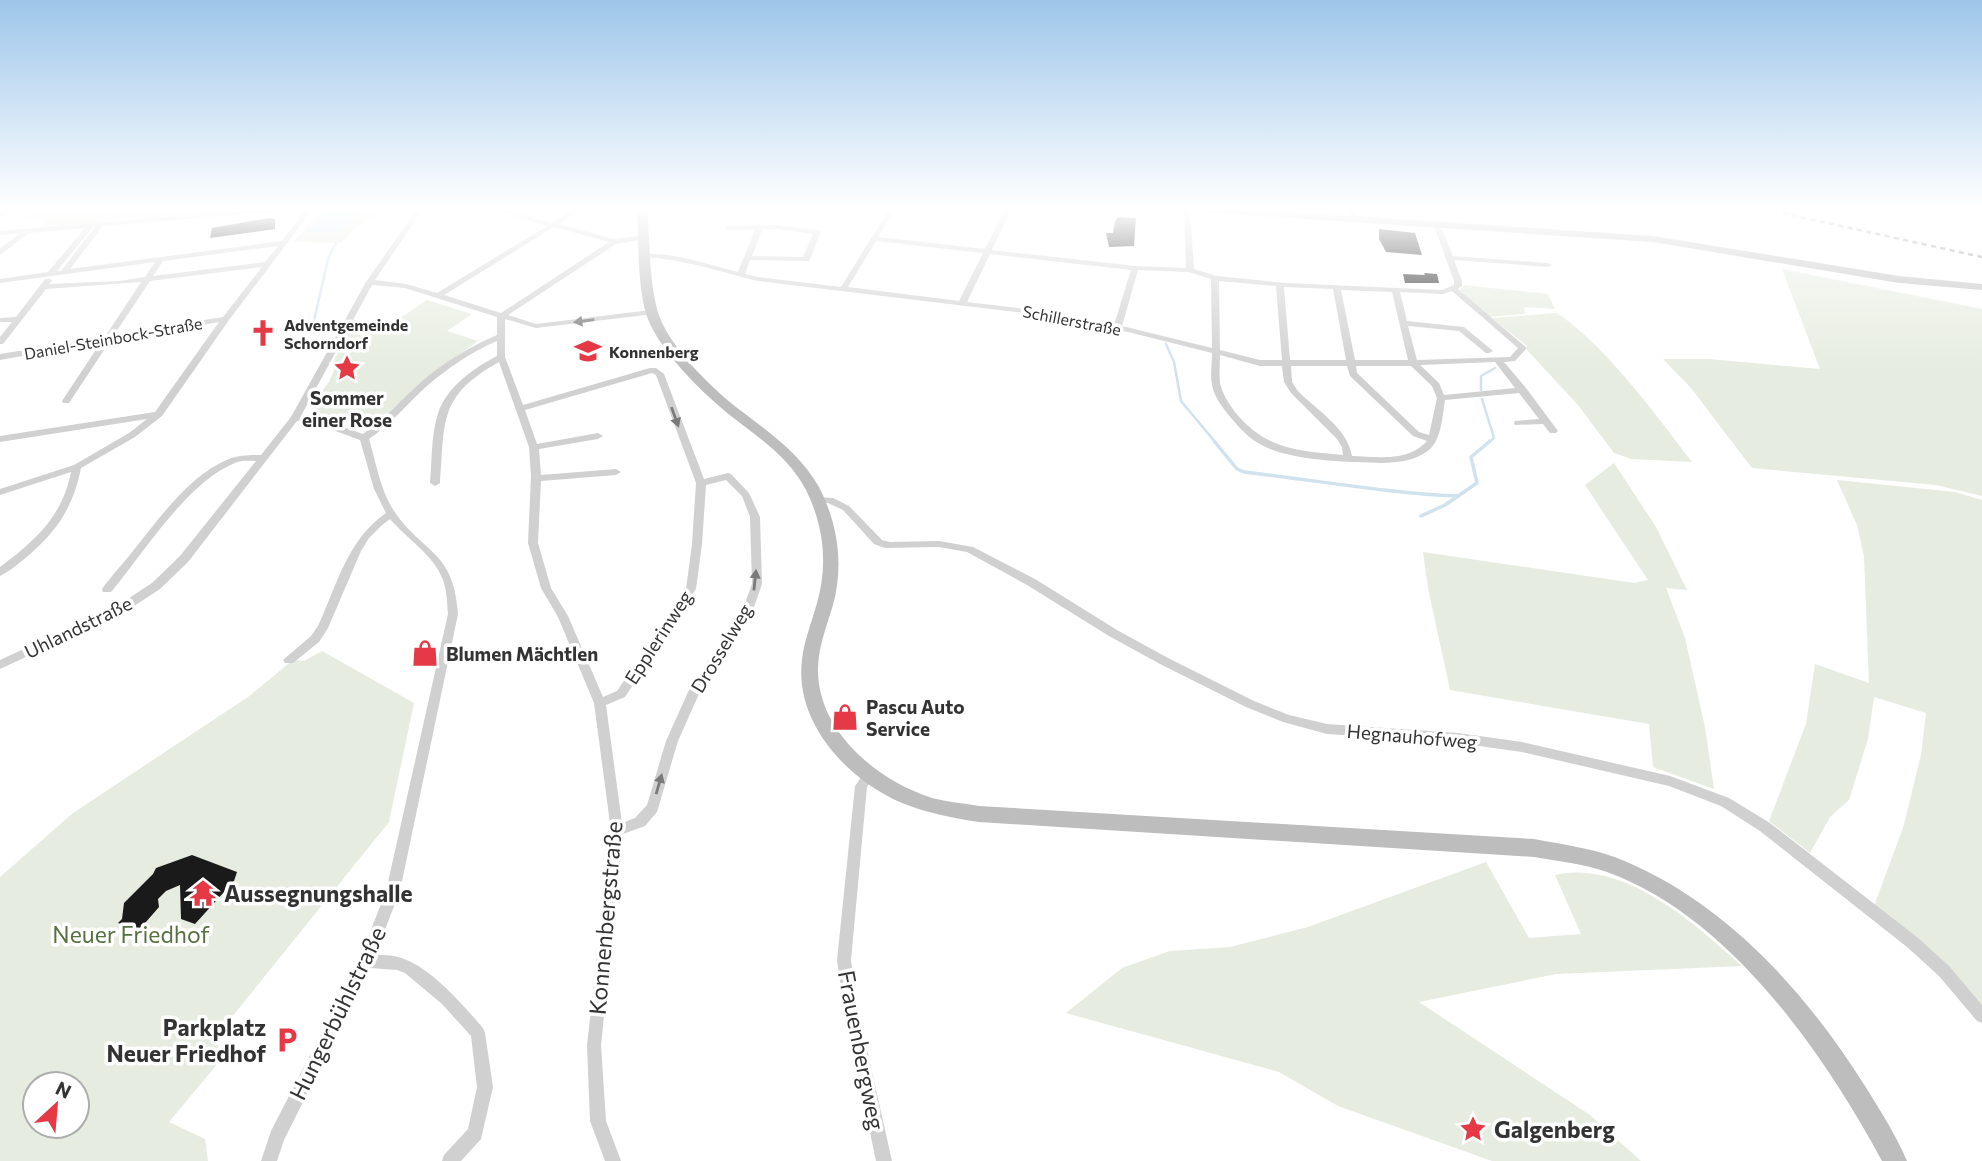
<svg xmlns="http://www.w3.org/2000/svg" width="1982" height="1161" font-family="Commissioner,sans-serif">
<rect width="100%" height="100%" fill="#fff"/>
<path fill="#e6ecdf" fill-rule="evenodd" d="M32 209H244L39 228 46 218 24 219Z
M321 209H387L354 229 341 243 294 242Z
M1782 269 1982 309V496L1936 485 1752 468 1691 388 1663 359H1709L1820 369Z
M1464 285 1548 294 1555 309 1524 307 1525 314 1488 317 1460 290Z
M427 300 472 314 447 331 478 341 440 368 374 426 364 428 313 411 312 404 329 382 336 366 334 361 350 325 396 321Z
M1557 313C1606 346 1656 415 1692 462L1631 459 1614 453 1578 405 1527 350V346L1492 318Z
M1614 463 1656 527 1687 590 1666 588 1685 638 1705 727 1714 789 1653 767 1649 724 1450 690 1428 588 1423 552 1634 583 1648 580 1585 485Z
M1837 480 1955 492 1982 500V1010L1874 906 1903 828 1921 755 1926 713 1874 697 1868 739 1849 800 1830 817 1810 853 1769 821 1806 724 1815 664 1869 683 1864 556 1857 525Z
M322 651 414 703 389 822 211 1043 228 1051 169 1122 205 1139 208 1161H0V877L73 813 248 697 293 660 304 661ZM35 1084H77V1126H35Z
M1486 862 1529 938 1581 934 1555 875C1624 859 1695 924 1742 966L1556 974 1419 1002 1590 1115 1641 1161H1492L1338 1106 1279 1072 1066 1013 1122 968 1170 951 1230 947 1308 927Z"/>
<path fill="#cfe2ee" d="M325 209H365L336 232H304Z"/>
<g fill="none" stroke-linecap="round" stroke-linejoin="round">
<path stroke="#cfe2ee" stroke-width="2.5" d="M313 325 328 259 336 243
M1166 344 1174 362 1181 401 1216 443
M1481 390V376L1495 368
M1482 399 1494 438 1488 443"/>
<path stroke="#cfe2ee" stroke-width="3.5" d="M1214 441 1237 469 1244 472C1315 480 1386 493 1457 496
M1421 516 1445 505 1477 483 1471 457 1490 441"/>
</g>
<path fill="#1a1a1a" d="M1118 217 1136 218 1134 246 1109 247 1106 233H1113L1115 221Z
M269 218 275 219V229L210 238 212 228Z
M1379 229 1415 233 1422 255 1386 252 1379 239Z
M1424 273 1437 274 1439 283H1405L1403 274 1425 275Z
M192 855 237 872 234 881 195 924 181 919 180 885 166 891 158 899 159 907 139 930 118 923 122 919 124 903 153 874 156 868Z"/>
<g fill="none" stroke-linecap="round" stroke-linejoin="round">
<path fill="#d0d0d0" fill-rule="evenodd" d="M5 209H13L0 217V212Z
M261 209H288L285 211 103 226 70 269 282 241 306 209H313L229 320 162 416 135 437 81 468C73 509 55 534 23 560 16 566 8 572 0 576V567C36 540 62 517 71 472L0 495V489L74 465 129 433 147 419 0 442V436L155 412 219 322 110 341 69 403H63L62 401 101 342 0 360V354L105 337 141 282 46 289 3 344H0V337L12 322H0V318L16 317 45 279H51L52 281 49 284 119 281 145 277 155 262 0 283V279L48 272 85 228 29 233 0 255V249L20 233 0 235V231ZM93 227H95L61 271H57ZM278 246 265 262 153 276 163 261ZM262 267 223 317 114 335 150 281Z
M417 209H423L375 280 406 284 437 293 547 226 490 209H501L552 223 574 209H582L559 224 614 239 647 235V239L616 244 508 315 536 324 651 310H654V314L536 328 505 319V357L523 405 650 368H656L664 374 704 479 728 473 731 474 749 493 760 517 762 584 754 607 699 694 678 741 657 812 645 826 623 834 601 1045 606 1121 621 1161H605L590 1121 587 1045 611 831 594 703 558 617 541 588 528 543 531 476 529 447 499 362C438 396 445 421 440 483L435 486 430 483C432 461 431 438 437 417 444 389 472 369 497 356V341C471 352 448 368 427 386 407 404 391 424 369 439 376 462 380 490 394 511 424 555 454 550 458 614L400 891 375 955C383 955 391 955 398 957 428 964 463 1005 483 1028L485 1033 493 1087 481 1139 461 1161H442L444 1155 468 1129 477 1087 471 1036 442 1004 405 973 397 970 370 968 284 1140 277 1161H261L271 1131 360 958 386 891 448 614C447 603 447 591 443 580 434 555 407 539 390 519L381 526 369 538 361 551 328 628 319 642 293 663H285L283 660 311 636 318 626C337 585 347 540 386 513L374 489 360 440 314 423 297 421 188 562 160 589 128 610 0 669V660L120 604 152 583 180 556 256 461C249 461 241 460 235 463 188 481 143 554 111 592H103L102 589C111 576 123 564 133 551 158 520 190 474 229 459 239 455 250 455 261 455L291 417 366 282ZM554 227 609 242 501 313 444 295ZM372 285 405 288 497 317V335C469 347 442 363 419 384 400 401 384 420 363 434L318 418 301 416ZM652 373 656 375 696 483 692 544 686 589 617 691 603 697 568 616 551 588 538 543 541 481 616 475 621 472 616 469 541 475 539 449 598 439 603 436 598 433 537 444 525 410ZM726 480 742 496 750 517 752 584 745 603 688 692 666 741 647 805 635 818 622 823 606 705 625 697 696 589 702 544 706 485Z
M889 209H895L878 237 985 249 1005 209H1011L992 250 1135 266 1186 268 1184 209H1190L1194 269 1216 276 1286 283 1442 290 1454 285V281L1433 223 1439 222 1453 256 1548 263 1552 265 1548 267 1454 260 1462 281V286L1458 289 1527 348 1515 361 1504 362 1526 388 1558 431 1556 433H1550L1543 424 1515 425 1514 423 1515 421 1539 419 1519 393 1445 400C1442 417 1442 438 1429 450 1409 466 1380 463 1357 462 1328 461 1282 458 1258 443 1246 436 1236 424 1227 413 1221 405 1214 396 1212 385 1210 375 1212 364 1212 353L1128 332 1042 315 758 281C728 274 696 263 664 259 656 257 649 259 642 256 660 248 717 267 738 272L755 230H726V226L777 225 817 230 821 232 809 261 750 260 745 274 758 277 841 287ZM777 229 813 234 803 257 752 256 762 230ZM876 241 983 253 959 301 848 287ZM990 254 1131 270 1114 325 1042 311 967 302ZM1138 270 1189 272 1211 279 1212 348 1122 326ZM1219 281 1276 286 1282 360H1260L1220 350ZM1284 287 1333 289 1346 360H1290ZM1341 290 1392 292 1408 360H1355ZM1452 291 1518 348 1510 357 1417 360 1408 326 1459 331 1486 353H1489L1493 351 1464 327 1407 321 1400 292 1443 294ZM1220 355 1260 366H1282L1284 382 1291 393 1337 439 1342 447 1343 455C1298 451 1266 450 1235 412 1229 404 1222 393 1220 383 1219 374 1220 364 1220 355ZM1495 362 1515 388 1444 395 1439 383 1420 365ZM1291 366H1347L1350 376 1413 436 1427 441C1408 462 1378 457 1352 456 1347 427 1316 410 1297 390L1292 382ZM1356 366H1411L1432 386 1437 398 1429 435 1419 432 1357 373Z
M1348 209H1354L1359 218 1357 219H1353Z
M818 497 833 498 849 506 882 540 890 542 939 541 973 547 1035 579 1117 630 1168 658 1254 701 1289 715 1327 724 1458 733 1522 742 1670 776 1729 798 1770 823 1917 937 1949 966 1982 1005V1023L1977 1021 1939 976 1907 947 1760 831 1721 806 1669 786 1522 752 1458 743 1327 734 1283 722 1246 707 1160 664 1109 636 1027 585 967 552 939 547 885 548 874 544 843 510 828 503 815 502 813 500 815 498Z
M870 769 874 770 876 774 867 787 851 960 858 1009 892 1161H876L844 1009 837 960 855 786 866 770Z"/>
<path fill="#bdbdbd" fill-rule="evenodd" d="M637 209H647C650 242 649 277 657 309 666 345 715 392 744 413 773 435 801 455 819 487 838 524 844 565 833 605 827 625 819 645 818 667 816 730 876 780 932 798 947 802 963 803 979 806L1534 839C1566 845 1598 849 1627 862 1729 906 1807 994 1865 1086 1880 1110 1896 1135 1907 1161H1882C1823 1052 1729 916 1607 872 1584 864 1558 861 1534 857L979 822C952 818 927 813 902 803 848 780 794 723 802 660 804 640 812 622 817 603 828 565 824 526 806 490 790 459 762 440 735 419 705 396 654 347 645 310 637 277 639 242 637 209Z
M1196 209H1248L1653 236 1899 276 1982 284V290L1899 283 1653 242 1201 212Z"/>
<path stroke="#888" stroke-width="2.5" stroke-dasharray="5 4.5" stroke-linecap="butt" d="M1764 209 1982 257"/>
</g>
<defs><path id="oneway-solid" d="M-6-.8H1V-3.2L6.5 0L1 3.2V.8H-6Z" transform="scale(1.75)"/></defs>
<g fill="#7a7a7a">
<use href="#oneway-solid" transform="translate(584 321) rotate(172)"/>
<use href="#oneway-solid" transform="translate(675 417) rotate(70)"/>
<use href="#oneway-solid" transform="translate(755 580) rotate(-84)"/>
<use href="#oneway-solid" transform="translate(659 784) rotate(-74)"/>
</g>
<linearGradient id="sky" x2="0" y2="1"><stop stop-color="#9ec6ea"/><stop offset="0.56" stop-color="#fff"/><stop offset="1" stop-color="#fff" stop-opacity="0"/></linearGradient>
<rect width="1982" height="372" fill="url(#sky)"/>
<defs>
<symbol id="church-bare" viewBox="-9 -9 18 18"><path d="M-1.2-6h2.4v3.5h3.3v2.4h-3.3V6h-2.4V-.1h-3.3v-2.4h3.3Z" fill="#e63946" stroke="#fff" stroke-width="2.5" paint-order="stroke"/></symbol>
<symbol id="school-bare" viewBox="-9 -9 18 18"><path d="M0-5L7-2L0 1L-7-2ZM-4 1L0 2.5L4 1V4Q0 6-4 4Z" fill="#e63946" stroke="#fff" stroke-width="2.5" paint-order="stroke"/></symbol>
<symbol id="sight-bare" viewBox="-9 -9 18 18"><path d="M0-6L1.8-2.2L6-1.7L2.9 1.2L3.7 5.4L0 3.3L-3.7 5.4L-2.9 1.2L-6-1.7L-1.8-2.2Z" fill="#e63946" stroke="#fff" stroke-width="2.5" paint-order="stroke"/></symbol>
<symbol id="shop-bare" viewBox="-9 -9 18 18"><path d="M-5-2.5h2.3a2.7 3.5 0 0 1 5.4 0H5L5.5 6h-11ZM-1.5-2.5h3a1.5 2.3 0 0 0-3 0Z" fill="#e63946" stroke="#fff" stroke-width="2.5" paint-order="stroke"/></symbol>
<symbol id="temple-bare" viewBox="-9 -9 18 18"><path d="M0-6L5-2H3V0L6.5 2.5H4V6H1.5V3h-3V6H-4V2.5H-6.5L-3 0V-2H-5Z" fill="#e63946" stroke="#fff" stroke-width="2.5" paint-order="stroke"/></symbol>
<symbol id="parking-bare" viewBox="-9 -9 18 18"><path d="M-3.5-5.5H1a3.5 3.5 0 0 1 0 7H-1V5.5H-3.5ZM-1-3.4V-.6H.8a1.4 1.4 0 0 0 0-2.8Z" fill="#e63946" stroke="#fff" stroke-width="2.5" paint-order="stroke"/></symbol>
</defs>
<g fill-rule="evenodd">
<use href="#church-bare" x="244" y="314" width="38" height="38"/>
<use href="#school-bare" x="569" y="332" width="38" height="38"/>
<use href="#sight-bare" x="328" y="349" width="38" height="38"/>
<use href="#shop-bare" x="406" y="634" width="38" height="38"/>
<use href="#shop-bare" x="826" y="698" width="38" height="38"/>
<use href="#temple-bare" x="184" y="874" width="38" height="38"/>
<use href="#parking-bare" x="268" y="1021" width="38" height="38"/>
<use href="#sight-bare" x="1454" y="1110" width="38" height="38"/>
</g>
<g text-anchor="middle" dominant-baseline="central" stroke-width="7" stroke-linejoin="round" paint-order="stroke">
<g font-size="16" fill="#333" stroke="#fff">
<text transform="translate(1072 320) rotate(11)">Schillerstraße</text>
<text transform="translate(113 338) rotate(-10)">Daniel-Steinbock-Straße</text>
</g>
<g font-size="16" font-weight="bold" fill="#333" stroke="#fff" text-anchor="start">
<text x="284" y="324">Adventgemeinde<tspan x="284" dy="18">Schorndorf</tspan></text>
<text x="609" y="351">Konnenberg</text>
</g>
<g font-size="19" font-weight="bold" fill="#333" stroke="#fff" text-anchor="start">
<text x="347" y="397" text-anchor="middle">Sommer<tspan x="347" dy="22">einer Rose</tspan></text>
<text x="446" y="653">Blumen Mächtlen</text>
<text x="866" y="706">Pascu Auto<tspan x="866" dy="22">Service</tspan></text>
</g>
<g font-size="19" fill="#333" stroke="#fff">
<text transform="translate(78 627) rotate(-26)">Uhlandstraße</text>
<text transform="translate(658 637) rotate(-57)">Epplerinweg</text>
<text transform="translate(721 648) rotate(-59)">Drosselweg</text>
<text transform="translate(1412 736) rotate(5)">Hegnauhofweg</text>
</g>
<g font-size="23" font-weight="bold" fill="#333" stroke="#fff" text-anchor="start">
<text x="224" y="893">Aussegnungshalle</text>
<text x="266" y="1027" text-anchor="end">Parkplatz<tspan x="266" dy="26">Neuer Friedhof</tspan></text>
<text x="1494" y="1129">Galgenberg</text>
</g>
<g font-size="23" fill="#333" stroke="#fff">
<text transform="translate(605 918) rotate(-85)">Konnenbergstraße</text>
<text transform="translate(337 1013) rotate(-64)">Hungerbühlstraße</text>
<text transform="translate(862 1050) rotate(79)">Frauenbergweg</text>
</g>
<g font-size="23" fill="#56703f" stroke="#fff">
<text x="131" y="934">Neuer Friedhof</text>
</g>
</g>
<g transform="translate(56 1105) rotate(26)"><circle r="33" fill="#ffffff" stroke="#adadad" stroke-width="2"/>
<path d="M0-5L12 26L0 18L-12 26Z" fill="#e63946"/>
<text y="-10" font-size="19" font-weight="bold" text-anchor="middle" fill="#333333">N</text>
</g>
</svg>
